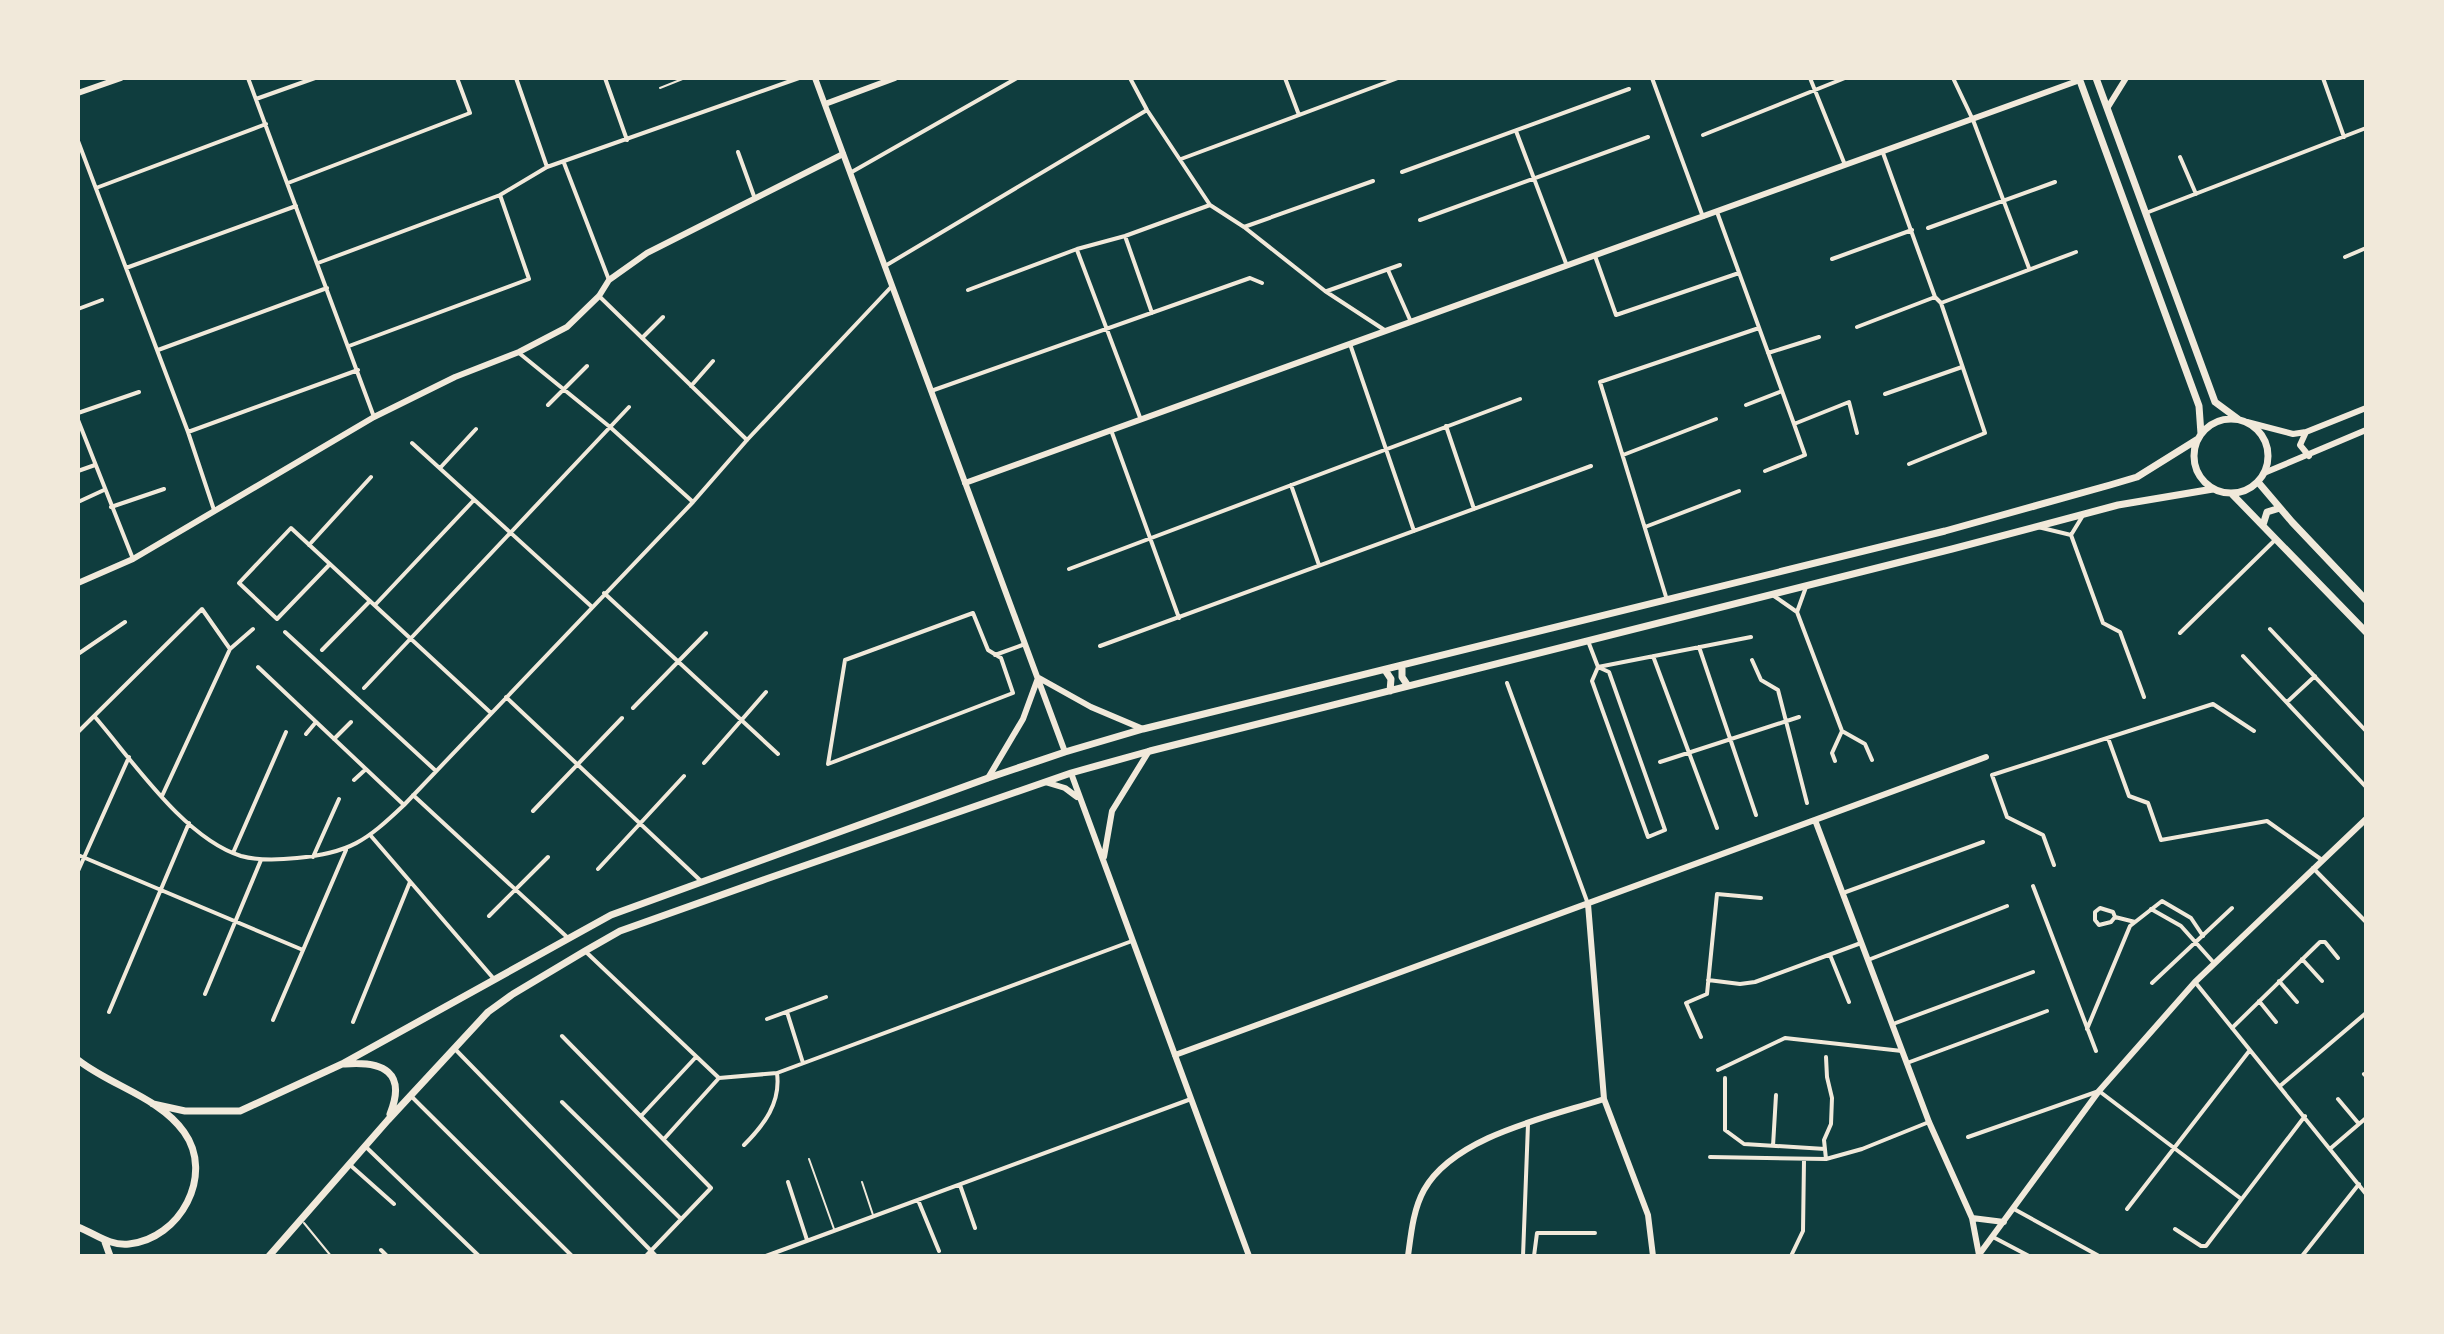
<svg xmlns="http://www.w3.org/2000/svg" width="2444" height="1334" font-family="Jost,sans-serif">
<rect width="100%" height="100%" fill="#0f3d3e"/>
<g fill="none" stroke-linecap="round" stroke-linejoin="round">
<path stroke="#f1e9da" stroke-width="2" d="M660 88 685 78
M809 1159 834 1229
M862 1182 873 1215
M304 1223 331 1256"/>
<path stroke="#f1e9da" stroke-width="4" d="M248 78 374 417
M516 78 547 167
M605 78 627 140
M1130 78 1147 110 1210 205 1244 227 1325 291 1386 331
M1285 78 1299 115
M1652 78 1703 217
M1810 78 1845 165
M1953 78 1973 120 2029 268
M2323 78 2344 137
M256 99 315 78
M1516 131 1567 266
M1703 135 1845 78
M78 141 188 432 214 510
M738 152 755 199
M1883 153 1935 297 1941 303 1985 433 1909 464
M2180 157 2196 194
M1181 159 1398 78
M564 163 609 280
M1402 172 1629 89
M850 173 1017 78
M288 183 470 113 457 78
M96 188 266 124
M1717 212 1794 424 1849 402 1857 433
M2146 213 2366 128
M1420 220 1648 137
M1244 227 1373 181
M1928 228 2055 182
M1125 236 1152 313
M1077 250 1141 420
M1595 256 1616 315 1739 273
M2345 257 2366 248
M1832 259 1912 230
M318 263 500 195 547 167 799 78
M885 266 1147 110
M126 268 296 206
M1388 270 1411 322
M968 290 1077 249 1125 236 1210 205
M1327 291 1400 265
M600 297 747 440
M1941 303 2076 252
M78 309 102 300
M1857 327 1935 297
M642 338 663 317
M1350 344 1414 531
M349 346 529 279 500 195
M158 350 327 288
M519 353 610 427 693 502
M1768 353 1819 337
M691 386 713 361
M931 391 1250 278 1262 283
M1885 394 1962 367
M548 405 587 366
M1746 405 1782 391
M78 413 139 392
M78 420 133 559
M1446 426 1474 509
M1111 430 1179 618
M188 432 358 370
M412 443 591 606
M1623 455 1716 419
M440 468 476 429
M78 471 95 465
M1765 471 1805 455 1794 424
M1291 485 1319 565
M78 502 104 490
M111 507 164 489
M1645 527 1739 491
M2038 527 2071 535 2082 517
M2071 535 2103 623 2120 632 2144 697
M309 545 371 477
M330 564 277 619 239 583 291 528 491 713
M1069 569 1520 399
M604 593 778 754
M1774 596 1797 612 1806 587
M1667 600 1600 382 1759 328
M375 605 474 500
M1797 612 1842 731
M973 613 988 650 1001 658 1013 693 828 764 845 660Z
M2270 629 2366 731
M285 632 436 771
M2180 633 2276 539
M1588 641 1598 667 1751 637
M1100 646 1591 466
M1699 647 1756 815
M322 650 370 601
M78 654 125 622
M995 655 1025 644
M1653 656 1717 828
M2243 656 2366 787
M1752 660 1761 680 1778 690 1807 803
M258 667 404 805
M1598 667 1609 672 1665 830 1648 837 1592 681Z
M1507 683 1588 904
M364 688 629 407
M506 697 702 882
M2287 702 2315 676
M633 708 706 633
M95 717C133 761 184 838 241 856 259 861 278 860 297 858 350 853 366 841 404 805L693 502 747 440 892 286
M78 732 202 609 230 649
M306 734 316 722
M2108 738 2129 796 2148 803 2161 840 2267 821 2322 860
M334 739 351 722
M1835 761 1832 753 1842 731 1865 744 1872 760
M1660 762 1799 717
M704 763 766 692
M354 780 366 769
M413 795 567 937
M162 796 230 649 253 629
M533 811 622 718
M371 836 494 979
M233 853 286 732
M78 855 303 950
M313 857 339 799
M2054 865 2043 835 2007 817 1992 775 2213 704 2254 731
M2313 868 2366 922
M598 869 684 776
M78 871 129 757
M2033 886 2096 1051
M1843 893 1983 842
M2151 909 2181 926 2214 963
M489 916 548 857
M2115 917 2111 922 2099 925 2095 920V912L2100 908 2113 912 2115 917 2135 922
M586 952 719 1078 777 1073 1132 941
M1830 955 1849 1002
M2302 959 2322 981
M1868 960 2007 906
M1708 980 1740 984 1755 982 1861 943
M2279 981 2297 1002
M2195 982 2366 1194
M2152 983 2232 908
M205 994 261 860
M2259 1001 2276 1022
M109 1012 189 823
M787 1012 803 1063
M767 1019 826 997
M273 1020 346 850
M353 1022 410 882
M1893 1024 2033 972
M2232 1028 2320 942H2325L2338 958
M2087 1029 2130 926 2162 901 2191 918 2203 936
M562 1036 711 1188 646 1256
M1701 1037 1686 1003 1707 994 1717 894 1761 898
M454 1048 656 1256
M1907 1063 2047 1011
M1718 1070 1785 1038 1902 1051
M2364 1074 2366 1076
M1725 1078V1130L1744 1144 1825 1149
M2280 1086 2366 1013
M412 1097 572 1256
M2338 1099 2359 1124
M562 1102 680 1218
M641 1116 696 1057
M1968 1137 2099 1091 2240 1198
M664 1139 719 1078
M744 1145C764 1125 781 1103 777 1073
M1773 1146 1776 1095
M366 1147 479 1256
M2331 1148 2366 1118
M1710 1157 1826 1159 1862 1149 1929 1122
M1826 1159 1824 1140 1831 1124 1832 1098 1827 1077 1826 1057
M349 1164 394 1204
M788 1182 807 1240
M960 1185 975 1228
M918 1200 939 1251
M2014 1209 2099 1256
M2127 1209 2250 1050
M2175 1229 2201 1246H2206L2305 1116
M1993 1237 2029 1256
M381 1250 387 1256
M766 1256 1191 1099
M1523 1256 1528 1124
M1534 1256 1537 1233H1595
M1791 1256 1803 1231 1804 1160
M2302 1256 2359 1184"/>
<path stroke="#f1e9da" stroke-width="6" d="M78 93 121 78
M825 104 895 78
M2108 107 2126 78
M2247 422 2293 434 2306 432 2366 408
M2306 432 2300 445 2309 456
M2264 473 2366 430
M965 483 2080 80
M78 583 133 559 374 417 455 377 519 352 567 327 599 296 609 280 647 253 843 154
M1815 820 1929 1122 1972 1218 1979 1255
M1588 904 1604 1099 1648 1215 1653 1256
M1175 1055 1986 757
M1972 1218 2004 1222
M1408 1256C1411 1234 1413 1210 1424 1190 1454 1136 1549 1117 1604 1099"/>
<path stroke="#f1e9da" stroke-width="6" d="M815 78 1065 752
M1039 678 1091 707 1143 729
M1071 773 1249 1256
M988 778 1023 719 1038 678
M1045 782 1065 788 1077 797
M1104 857 1112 811 1149 751
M1978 1256 2099 1091 2195 982 2366 819"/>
<path stroke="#f1e9da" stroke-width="7" d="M2079 78 2199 406 2201 434
M2096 78 2215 402 2238 419
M2194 456a37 37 0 1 1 74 0a37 37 0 1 1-74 0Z
M2258 482 2292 522 2366 600
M2232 494 2366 632
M2263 525 2267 512 2280 508
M1402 666V677L1408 686
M1385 670 1391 679 1390 691
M78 1060C111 1086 159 1097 184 1132 215 1175 180 1239 129 1244 109 1246 96 1234 78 1227
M345 1064C383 1061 407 1072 390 1114
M153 1104 185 1111H240L342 1064 611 915 988 778 1065 752 1143 729 1945 531 2110 485 2137 477 2198 439
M105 1242 110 1256
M269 1256 388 1120 488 1012 513 994 585 951 620 931 766 879 1071 773 1150 751 1952 549 2118 505 2213 489"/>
</g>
<rect width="2444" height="1334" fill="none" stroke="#f1e9da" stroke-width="160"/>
</svg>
